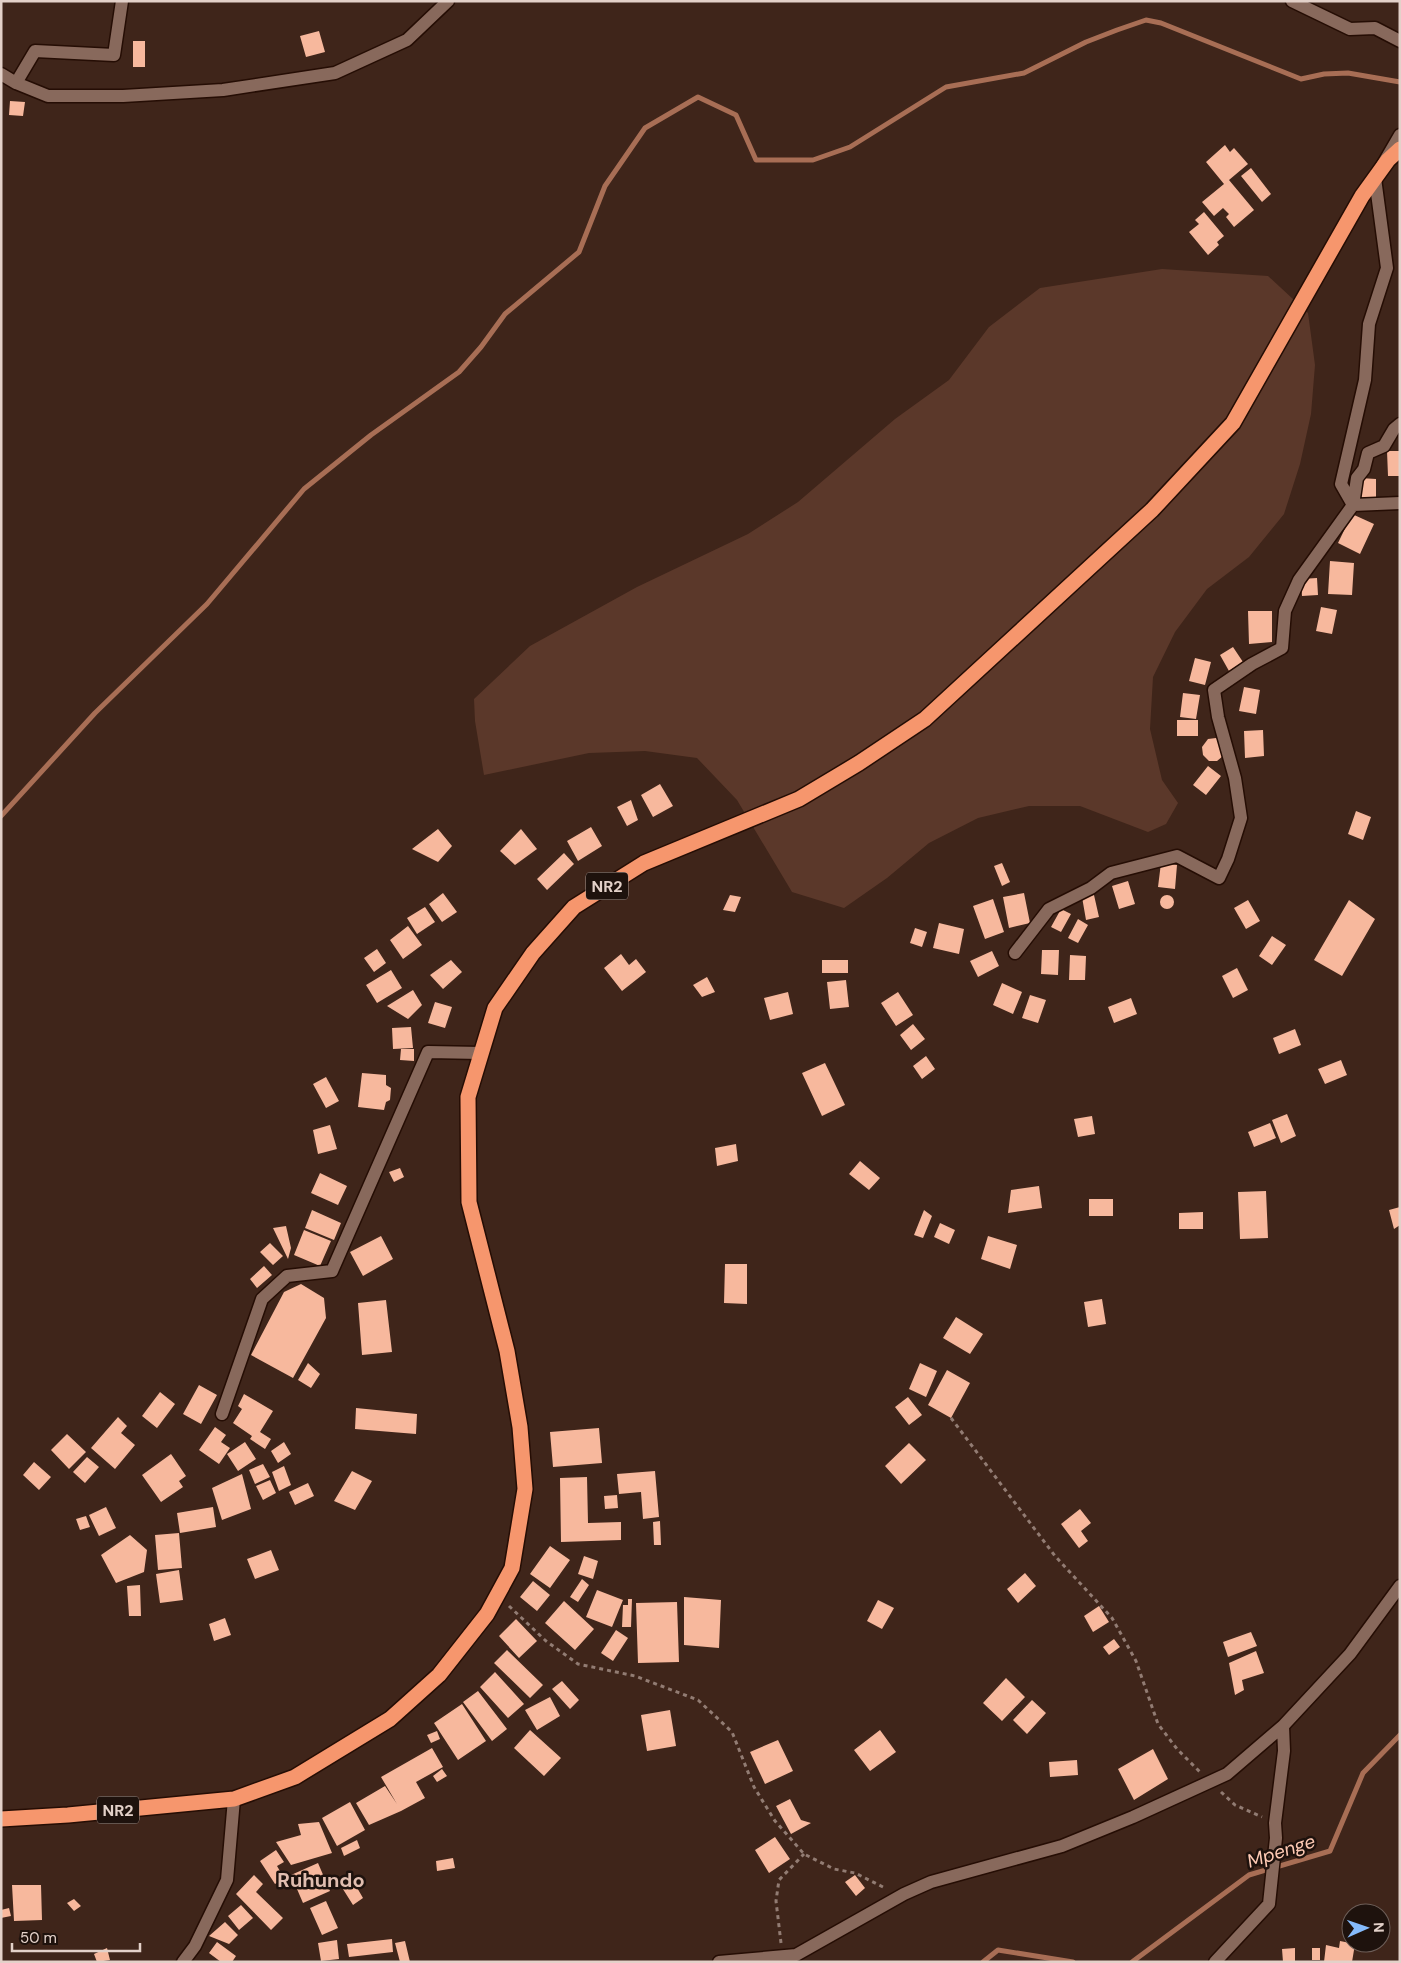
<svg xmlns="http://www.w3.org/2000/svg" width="1401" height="1963" font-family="'DM Sans',sans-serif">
<rect width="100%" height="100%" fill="#3f251a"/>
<path fill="#5b382a" d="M1162 269 1268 276 1308 313 1315 365 1311 414 1300 464 1284 514 1249 557 1207 589 1175 632 1153 677 1150 729 1162 780 1178 803 1166 824 1148 832 1080 806H1029L978 818 929 843 887 878 844 908 792 892 737 800 697 758 645 751 589 753 484 775 475 721 474 699 530 646 637 587 748 534 798 502 895 419 949 380 989 327 1040 288Z"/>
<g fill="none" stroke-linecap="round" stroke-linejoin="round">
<path stroke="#a86e55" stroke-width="5" d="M1 816 95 713 207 604 304 489 371 435 459 372 481 347 505 314 579 252 605 186 645 128 698 97 736 115 756 160H813L850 147 946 87 1024 73 1086 42 1117 30 1146 20 1161 23 1301 79 1324 74 1348 73 1400 82
M983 1962 998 1950 1073 1962
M1132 1962 1249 1875 1330 1851 1363 1773 1400 1735"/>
</g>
<path fill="#f7b89d" d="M319 31 325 52 306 57 300 36Z
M133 41H145V67H133Z
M10 101 25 102 23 116 9 115Z
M1225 145 1230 152 1234 148 1248 164 1229 180 1254 210 1234 227 1226 217 1229 214 1223 208 1214 216 1202 202 1224 184 1206 162Z
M1251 168 1271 194 1262 202 1241 176Z
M1204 212 1224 236 1217 242 1219 245 1208 255 1189 232 1199 224 1195 220Z
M1387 451H1400V476H1388Z
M1360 478 1376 479V501L1360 502Z
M1352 514 1374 524 1360 554 1338 543Z
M1330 561 1354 563 1352 595 1328 594Z
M1317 578 1318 595 1302 596 1301 579Z
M1321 607 1337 610 1332 634 1316 631Z
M1248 611H1272V642L1249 644Z
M1233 647 1243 662 1229 671 1220 655Z
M1195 658 1211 662 1205 685 1189 681Z
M1244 687 1260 690 1256 714 1239 711Z
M1183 693 1200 695 1196 719 1180 717Z
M1177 720H1198V736H1177Z
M1263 730 1264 756 1245 758 1244 731Z
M1216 738 1219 740 1223 756 1217 761H1209L1203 755 1202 747 1208 739Z
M1208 766 1221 776 1206 795 1193 785Z
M660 784 673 806 653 817 641 795Z
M631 800 638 820 627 826 617 807Z
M1356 811 1371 817 1363 840 1348 834Z
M591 827 602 846 578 861 567 841Z
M438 829 452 846 438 862 412 849Z
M521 829 537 849 515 865 500 851Z
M564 853 574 864 547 890 537 879Z
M1002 863 1010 882 1002 886 994 866Z
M1161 863 1177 865 1175 889 1158 887Z
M1128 881 1135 904 1119 909 1112 886Z
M443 893 457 912 442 922 429 904Z
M1024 893 1030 923 1009 928 1003 897Z
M1160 902a7 7 0 1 1 14 0a7 7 0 1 1-14 0Z
M730 895 741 897 735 912 723 910Z
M1094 895 1099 917 1086 920 1082 897Z
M993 899 1004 932 985 939 973 906Z
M1248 900 1260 921 1246 929 1234 908Z
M1349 900 1375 919 1342 976 1314 960Z
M425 907 435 922 417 934 407 918Z
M1061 909 1071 914 1061 932 1051 927Z
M1078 919 1088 925 1078 943 1068 938Z
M939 923 964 929 959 954 933 948Z
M408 926 422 945 403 959 390 940Z
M915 928 927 932 922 947 910 943Z
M1272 936 1286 945 1272 965 1259 956Z
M377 949 386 963 374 972 364 958Z
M1042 950H1059L1058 975 1041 974Z
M992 951 999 966 978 977 970 961Z
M621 954 629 965 636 959 646 972 622 991 604 968Z
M1070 955 1086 956 1085 980H1069Z
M451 960 462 972 443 989 430 975Z
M822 960H848V973H822Z
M1237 968 1248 990 1233 998 1222 976Z
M391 970 402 988 377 1003 366 985Z
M707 977 715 992 702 997 693 985Z
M846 980 849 1007 830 1009 827 982Z
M1002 983 1022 992 1013 1014 993 1005Z
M413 990 422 1005 408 1019 387 1006Z
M788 992 793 1014 770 1020 764 998Z
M898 992 913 1015 896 1026 881 1003Z
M1030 995 1046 1000 1038 1023 1022 1018Z
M1131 998 1137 1014 1114 1023 1108 1007Z
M435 1002 452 1007 445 1028 428 1023Z
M913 1024 925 1039 911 1050 900 1035Z
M411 1027 413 1048 393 1049 392 1028Z
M1295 1029 1301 1045 1279 1054 1273 1038Z
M401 1049H414V1061L400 1060Z
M926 1056 935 1069 922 1079 913 1066Z
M1341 1060 1347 1075 1325 1084 1318 1069Z
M825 1063 845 1105 822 1116 802 1073Z
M362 1073 386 1075V1085L391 1088 390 1100 386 1102 384 1110 358 1107Z
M326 1077 339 1101 326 1108 313 1084Z
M1287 1114 1296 1136 1281 1143 1272 1120Z
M1092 1116 1095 1134 1078 1137 1074 1119Z
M1270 1123 1276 1138 1254 1147 1248 1132Z
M330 1125 337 1149 318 1154 313 1130Z
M736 1144 738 1161 717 1166 715 1148Z
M860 1161 880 1178 869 1190 849 1174Z
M400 1168 404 1177 394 1182 389 1172Z
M320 1173 347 1186 338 1205 311 1193Z
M1039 1186 1042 1208 1008 1213 1011 1190Z
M1266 1191 1268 1238 1240 1239 1238 1192Z
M1089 1199H1113V1216H1089Z
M1400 1207V1225L1394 1229 1389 1210Z
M312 1210 341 1223 334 1240 305 1228Z
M924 1210 932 1216 923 1238 914 1235Z
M1203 1212V1229H1179V1213Z
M940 1223 955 1230 949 1244 934 1237Z
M286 1226 291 1248 288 1259 273 1228Z
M304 1230 331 1241 320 1266 294 1255Z
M381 1236 393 1259 363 1276 350 1252Z
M988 1236 1017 1245 1010 1269 981 1259Z
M270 1243 283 1256 273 1265 260 1252Z
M725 1264H747V1304L724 1303Z
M264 1266 272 1275 257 1288 250 1279Z
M301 1284 324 1298 326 1318 293 1378 251 1355 284 1292Z
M1102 1299 1106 1324 1088 1327 1084 1302Z
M386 1300 392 1352 362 1355 358 1303Z
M956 1317 983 1334 970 1354 943 1338Z
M308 1363 320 1374 311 1388 298 1380Z
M920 1363 937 1371 926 1397 909 1389Z
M947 1370 970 1383 951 1418 928 1405Z
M199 1385 217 1395 201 1424 183 1414Z
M160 1392 175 1404 157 1428 142 1416Z
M244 1394 273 1411 260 1432 271 1439 265 1449 250 1439 252 1436 233 1423 242 1409 238 1406Z
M908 1397 922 1415 909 1425 895 1407Z
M356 1408 417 1414 416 1434 355 1429Z
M118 1417 127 1426 121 1433 135 1445 115 1469 91 1448Z
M215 1427 226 1435 221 1442 230 1448 219 1464 199 1450Z
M599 1428 602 1463 553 1467 550 1432Z
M67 1434 86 1452 69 1469 51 1450Z
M245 1442 256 1459 238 1471 227 1454Z
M284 1442 291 1454 278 1463 271 1451Z
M909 1443 926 1460 901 1484 885 1466Z
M171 1454 186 1476 179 1481 183 1487 161 1502 142 1475Z
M87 1457 99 1467 85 1483 73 1472Z
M34 1462 51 1477 39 1490 23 1475Z
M263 1464 270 1477 255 1484 249 1470Z
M284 1466 291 1485 279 1491 272 1472Z
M352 1471 372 1481 355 1510 334 1501Z
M655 1471 659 1517 643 1519 641 1492 619 1494 617 1474Z
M242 1474 251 1509 222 1520 212 1488Z
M587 1477 588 1523 621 1522V1540L561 1542 560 1478Z
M270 1480 276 1493 263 1500 256 1486Z
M308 1483 314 1496 295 1505 289 1492Z
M617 1495 618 1508 605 1509 604 1496Z
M106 1507 116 1528 99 1536 89 1515Z
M213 1507 216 1527 180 1533 177 1513Z
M1080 1509 1091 1523 1081 1531 1088 1541 1079 1548 1061 1524Z
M86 1516 90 1527 80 1530 76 1519Z
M660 1521 661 1545H654L653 1522Z
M179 1533 182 1568 158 1570 155 1535Z
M130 1535 147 1550 144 1572 116 1583 101 1555Z
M550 1546 570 1560 550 1588 530 1574Z
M271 1550 279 1570 255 1579 247 1559Z
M584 1556 598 1561 593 1579 578 1574Z
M179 1570 183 1600 160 1603 156 1574Z
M1025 1573 1036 1586 1018 1603 1007 1589Z
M582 1579 589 1585 578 1602 570 1597Z
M533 1581 550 1595 537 1611 520 1597Z
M140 1585 141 1616H129L127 1586Z
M597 1590 623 1600 612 1627 586 1617Z
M684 1597 721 1600 719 1648 684 1645Z
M628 1599H632L631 1627H622L623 1605H628Z
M878 1600 894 1608 882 1629 867 1621Z
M564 1601 594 1629 575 1650 545 1623Z
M677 1602 679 1662 638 1663 636 1603Z
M1099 1606 1109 1622 1093 1632 1084 1616Z
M225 1618 231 1635 214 1641 209 1624Z
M516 1619 537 1641 519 1658 499 1636Z
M616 1630 628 1638 613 1661 601 1653Z
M1251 1632 1257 1646 1228 1657 1223 1642Z
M1114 1639 1120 1647 1109 1655 1103 1647Z
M507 1650 543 1685 530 1698 494 1663Z
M1256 1651 1264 1673 1242 1680 1244 1690 1235 1695 1229 1663Z
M495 1672 524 1704 508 1718 480 1687Z
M1006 1678 1025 1697 1002 1721 983 1703Z
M562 1681 579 1700 570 1709 552 1689Z
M478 1691 507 1729 492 1741 463 1702Z
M550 1697 560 1716 537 1730 525 1710Z
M1032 1700 1046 1713 1027 1734 1013 1720Z
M462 1704 486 1741 458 1760 434 1723Z
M670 1710 676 1746 647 1751 641 1715Z
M530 1730 561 1758 544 1776 514 1748Z
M880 1730 896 1752 870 1771 854 1750Z
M437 1731 440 1739 431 1743 427 1735Z
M778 1740 793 1771 765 1784 750 1752Z
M432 1748 443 1767 416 1782 425 1798 401 1811 369 1825 356 1803 385 1786 397 1804 381 1777Z
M1153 1749 1168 1779 1134 1800 1118 1769Z
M1077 1760 1078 1775 1050 1777 1049 1762Z
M442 1769 447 1776 437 1782 433 1776Z
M790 1799 801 1820 811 1823 791 1834 776 1806Z
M350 1802 365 1830 337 1846 322 1818Z
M319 1822 332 1853 291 1865 276 1842 301 1835 298 1824Z
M775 1837 790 1859 769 1873 755 1850Z
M357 1840 360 1848 344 1856 341 1848Z
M276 1850 284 1862 277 1866 284 1878 275 1884 260 1861Z
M453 1858 455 1868 437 1871 436 1861Z
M318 1863 330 1891 303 1903 291 1875Z
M254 1875 263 1884 256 1892 283 1918 271 1930 236 1894Z
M855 1875 865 1888 856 1896 845 1882Z
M352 1879 363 1898 353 1905 341 1886Z
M12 1885H41L42 1920 14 1921Z
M74 1899 81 1906 74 1911 67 1903Z
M326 1901 338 1928 322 1935 310 1908Z
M241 1905 253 1918 239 1930 228 1916Z
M9 1908 11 1916 1 1918V1910Z
M225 1922 238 1935 229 1944 209 1936Z
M392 1939 393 1952 349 1957 347 1944Z
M337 1940 339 1959 321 1961 318 1943Z
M405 1941 410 1962H400L395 1943Z
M1340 1941 1355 1944 1352 1962H1324L1326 1945 1339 1948Z
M217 1942 236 1956 232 1962H221L209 1953Z
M107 1948 110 1960 97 1962 94 1954Z
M1295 1948V1962H1283L1282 1949Z
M1312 1948H1320V1960H1312Z"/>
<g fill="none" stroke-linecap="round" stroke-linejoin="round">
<defs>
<path id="street" d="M1292 1 1350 29 1375 28 1400 41
M1 74 16 83 48 96H123L223 90 335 73 407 40 448 1
M16 83 35 51 114 55 122 1
M1400 135 1375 178 1387 268 1369 324 1365 380 1341 484 1353 505 1400 503
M1015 953 1049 909 1091 888 1111 873 1177 856 1219 878 1228 859 1241 818 1235 778 1218 717 1214 690 1252 664 1282 648 1285 611 1299 580 1353 505 1357 478 1364 469 1368 453 1384 446 1394 429 1400 424
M222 1414 262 1299 287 1276 332 1271 428 1052 481 1053
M719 1962 796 1955 904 1894 931 1882 1062 1846 1133 1817 1227 1774 1283 1726 1350 1654 1400 1586
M1215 1962 1269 1904 1276 1838 1275 1823 1284 1751 1283 1726"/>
<path id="secondary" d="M183 1962 195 1946 227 1880 234 1799"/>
<path id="highway" d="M1 1819 68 1815 234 1799 295 1777 390 1719 439 1675 487 1614 512 1568 525 1489 520 1427 507 1351 469 1202 468 1097 495 1008 533 953 574 907 644 863 799 799 859 763 925 719 1152 510 1233 423 1362 196 1388 160 1400 149"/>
</defs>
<use href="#street" stroke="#250d04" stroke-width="15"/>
<use href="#secondary" stroke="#250d04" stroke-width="15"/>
<use href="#highway" stroke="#250d04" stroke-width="18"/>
<path stroke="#927c73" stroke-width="3" stroke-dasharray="4 4" stroke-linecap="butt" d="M951 1418 1055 1556 1112 1618 1136 1661 1158 1724 1177 1749 1200 1772
M509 1606 546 1641 578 1664 635 1676 698 1700 732 1732 754 1787 775 1821 804 1854 834 1869 855 1873 885 1888
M1221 1792 1235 1805 1262 1817
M781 1943 776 1901 779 1880 804 1854"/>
<use href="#street" stroke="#88695c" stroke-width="12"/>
<use href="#secondary" stroke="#88695c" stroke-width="12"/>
<use href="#highway" stroke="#f6966d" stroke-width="15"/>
</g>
<g text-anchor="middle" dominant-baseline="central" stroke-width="5" stroke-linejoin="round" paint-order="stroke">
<g fill="#1e120d" stroke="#a89891" stroke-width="1">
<rect x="586" y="872.5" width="42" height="27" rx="4"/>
<rect x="97" y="1796.5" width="42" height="27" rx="4"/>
</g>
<g font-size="16" font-weight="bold" fill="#e3d1c9">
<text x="607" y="886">NR2</text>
<text x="118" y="1810">NR2</text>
</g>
<g font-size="19" font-style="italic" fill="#fecab4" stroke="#1e120d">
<text transform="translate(1281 1851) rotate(-18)">Mpenge</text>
</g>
<g font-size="20" font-weight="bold" fill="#e0bdaf" stroke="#1e120d">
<text x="321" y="1880">Ruhundo</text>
</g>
</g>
<rect width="1401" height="1963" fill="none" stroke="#e3d1c9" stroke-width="5"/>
<g transform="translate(1366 1928) rotate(88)"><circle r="24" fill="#1e120d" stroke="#6d5e58"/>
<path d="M0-4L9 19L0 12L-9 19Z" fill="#86bbfb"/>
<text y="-8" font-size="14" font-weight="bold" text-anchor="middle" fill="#e3d1c9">N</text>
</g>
<path d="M12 1943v8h128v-8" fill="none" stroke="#e3d1c9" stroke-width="2.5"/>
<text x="20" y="1943" font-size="15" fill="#e3d1c9" stroke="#1e120d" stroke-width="4" paint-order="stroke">50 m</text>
</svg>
